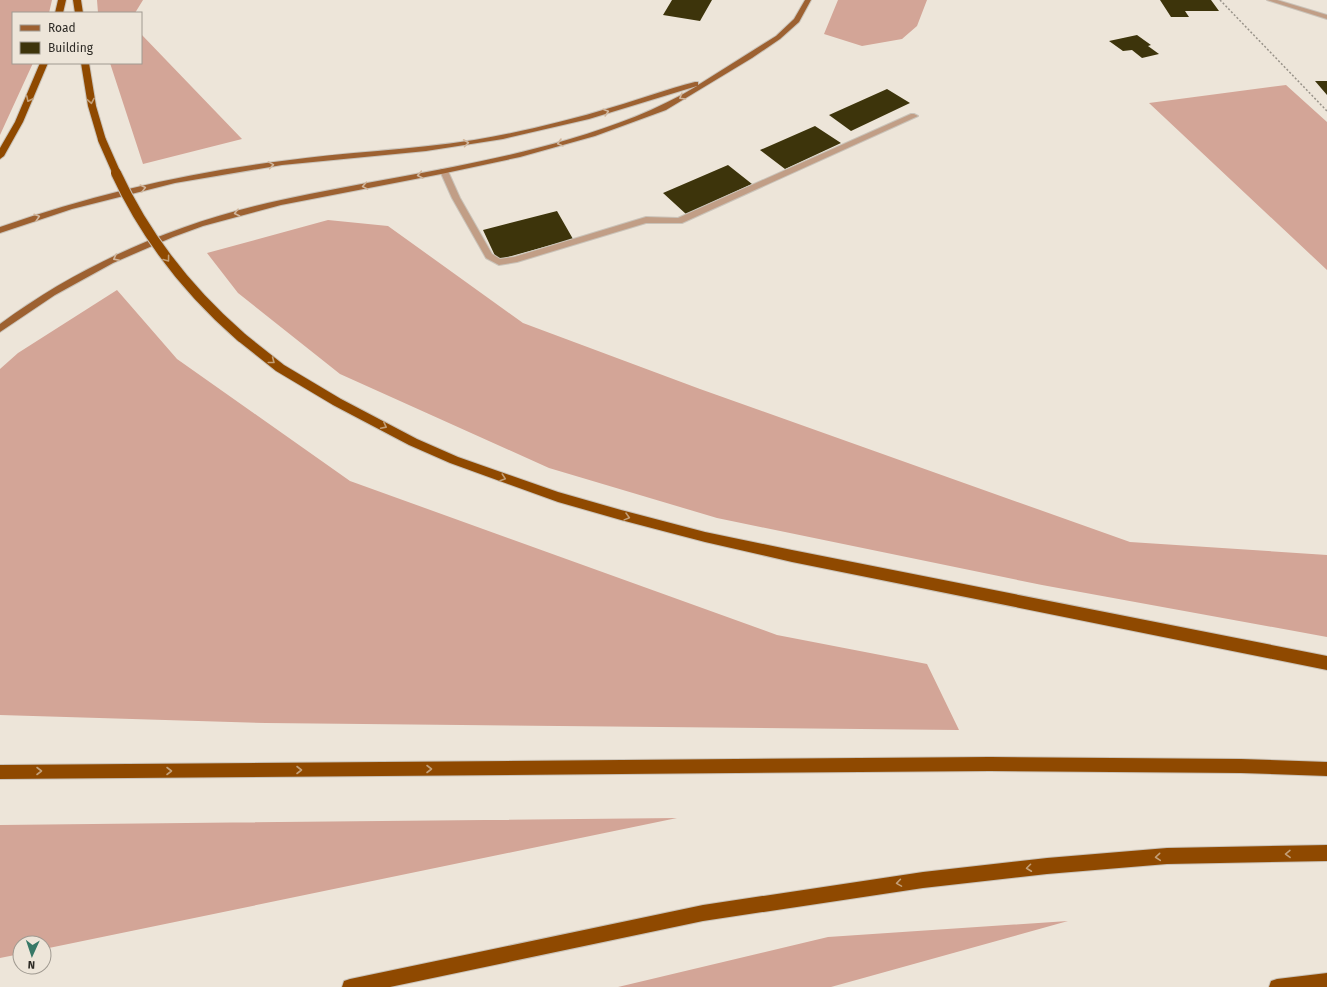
<svg xmlns="http://www.w3.org/2000/svg" width="1327" height="987" font-family="'Fira Sans',sans-serif">
<rect width="100%" height="100%" fill="#ede5d9"/>
<path fill="#d3a597" d="M0 0H52L49 13H13V63H33L0 135Z
M97 0H143L135 13H98Z
M838 0H927L917 26 902 39 862 46 824 34Z
M141 34 242 139 143 164 110 63H141Z
M1286 85 1327 122V270L1149 103Z
M328 220 388 226 523 323 700 389 1130 542 1327 555V637L1042 585 717 518 549 468 340 374 238 293 207 253Z
M117 290 177 359 350 481 777 635 927 664 959 730 266 723 0 715V369L18 353Z
M677 818 44 949V943H20V954L0 958V825Z
M1068 921 831 987H618L828 937Z"/>
<path fill="#3d340b" d="M672 0H712L700 21 663 15Z
M1160 0H1211L1219 11H1185L1189 17H1171Z
M1137 35 1151 45 1148 46 1159 54 1142 58 1132 50 1123 51 1109 41Z
M1315 81H1327V95Z
M887 89 910 103 851 131 829 115Z
M815 126 841 143 785 169 760 150Z
M728 165 752 184 686 214 663 193Z
M557 211 573 239 497 260 483 230Z"/>
<g fill="none" stroke-linecap="round" stroke-linejoin="round">
<defs>
<path id="service" d="M911 114H914L918 116 682 223H646L517 262 499 265 486 258 452 198 440 171 441 169H447L460 198 492 254 500 259 514 257 646 217 678 218Z"/>
<path id="minor" d="M1267 0H1277L1327 15V19Z"/>
<path id="primary" d="M805 0H811L799 22 780 39 752 58 666 110 595 136 520 157 441 174 281 205 203 226 173 237 113 263 55 295 0 332V324C84 262 179 222 281 200 377 179 475 167 570 139 614 126 657 110 697 86L589 119 503 139 426 151 282 165 175 183 72 209 0 233V227C91 195 186 173 282 161 345 152 410 150 474 140 521 132 567 121 613 107 640 99 667 89 695 82H698V85L776 36 794 19Z"/>
<path id="motorway" d="M58 0H66L63 13H55Z
M73 0H81L83 13H75Z
M40 63H48L23 122 4 156 0 159V148L15 122Z
M81 63H89L96 106 106 140 105 142H99L98 140 88 106Z
M241 333 245 334 284 365 341 399 417 439 458 457 558 492 621 510 705 532 792 550 1327 656V670L792 562 705 542 621 520 558 502 450 463 409 445 333 405 276 371 237 340 236 337 237 334Z
M990 757 1241 759 1327 762V776L1241 773 990 771 0 779V765Z
M1327 845V861L1167 864 1047 874 923 888 703 921 390 987H342L344 981 350 979 703 905 923 872 1047 858 1167 848Z
M1327 973V987H1269L1271 981 1277 979Z"/>
</defs>
<use href="#service" stroke="#cac3b9" stroke-width="2"/>
<use href="#minor" stroke="#cac3b9" stroke-width="2"/>
<use href="#primary" stroke="#cac3b9" stroke-width="2"/>
<use href="#motorway" stroke="#cac3b9" stroke-width="2"/>
<path stroke="#989289" stroke-width="1.5" stroke-dasharray="2 2" stroke-linecap="butt" d="M1220 0 1327 111"/>
<use href="#service" fill="#c19e86" fill-rule="evenodd"/>
<use href="#minor" fill="#c19e86" fill-rule="evenodd"/>
<use href="#primary" fill="#9d6131" fill-rule="evenodd"/>
<use href="#motorway" fill="#8f4900" fill-rule="evenodd"/>
<defs>
<path id="motorway-bridge-far1" d="M102 140 117 174"/>
<path id="motorway-bridge" d="M116 173C146 238 187 290 241 337"/>
</defs>
<use href="#motorway-bridge-far1" stroke="#cac3b9" stroke-width="10" stroke-linecap="butt"/>
<use href="#motorway-bridge" stroke="#cac3b9" stroke-width="12" stroke-linecap="butt"/>
<use href="#motorway-bridge-far1" stroke="#8f4900" stroke-width="8"/>
<use href="#motorway-bridge" stroke="#8f4900" stroke-width="10"/>
</g>
<defs><path id="oneway-chevron" d="M-2-3.5L2.5 0L-2 3.5" fill="none" stroke-width="1.6" stroke-linecap="round" stroke-linejoin="round"/></defs>
<g stroke="#d1b79e">
<use href="#oneway-chevron" transform="translate(682 97) rotate(149)"/>
<use href="#oneway-chevron" transform="translate(606 112) rotate(-17)"/>
<use href="#oneway-chevron" transform="translate(466 143) rotate(-7)"/>
<use href="#oneway-chevron" transform="translate(560 143) rotate(165)"/>
<use href="#oneway-chevron" transform="translate(271 165) rotate(-9)"/>
<use href="#oneway-chevron" transform="translate(420 175) rotate(169)"/>
<use href="#oneway-chevron" transform="translate(365 186) rotate(170)"/>
<use href="#oneway-chevron" transform="translate(143 188) rotate(-14)"/>
<use href="#oneway-chevron" transform="translate(237 213) rotate(166)"/>
<use href="#oneway-chevron" transform="translate(37 217) rotate(-17)"/>
<use href="#oneway-chevron" transform="translate(116 258) rotate(153)"/>
</g>
<g stroke="#c39f77">
<use href="#oneway-chevron" transform="translate(29 99) rotate(115)"/>
<use href="#oneway-chevron" transform="translate(91 101) rotate(80)"/>
<use href="#oneway-chevron" transform="translate(167 259) rotate(53)"/>
<use href="#oneway-chevron" transform="translate(272 361) rotate(38)"/>
<use href="#oneway-chevron" transform="translate(384 426) rotate(27)"/>
<use href="#oneway-chevron" transform="translate(503 478) rotate(19)"/>
<use href="#oneway-chevron" transform="translate(627 517) rotate(15)"/>
<use href="#oneway-chevron" transform="translate(429 769)"/>
<use href="#oneway-chevron" transform="translate(299 770)"/>
<use href="#oneway-chevron" transform="translate(39 771)"/>
<use href="#oneway-chevron" transform="translate(169 771)"/>
<use href="#oneway-chevron" transform="translate(1288 854) rotate(179)"/>
<use href="#oneway-chevron" transform="translate(1158 857) rotate(175)"/>
<use href="#oneway-chevron" transform="translate(1029 868) rotate(173)"/>
<use href="#oneway-chevron" transform="translate(899 883) rotate(171)"/>
</g>
<rect x="12" y="12" width="130" height="52" fill="#ede5d9" stroke="#a09a91"/>
<rect x="20" y="25" width="20" height="6" fill="#9d6131" stroke="#a09a91"/>
<text x="48" y="32" font-size="12" fill="#2d2a25">Road</text>
<rect x="20" y="42" width="20" height="12" fill="#3d340b" stroke="#a09a91"/>
<text x="48" y="52" font-size="12" fill="#2d2a25">Building</text>
<g transform="translate(32 955) rotate(183)"><circle r="19" fill="#ede5d9" stroke="#a09a91"/>
<path d="M0-3L7 15L0 10L-7 15Z" fill="#377867"/>
<text y="-6" font-size="11" font-weight="bold" text-anchor="middle" fill="#2d2a25">N</text>
</g>
</svg>
